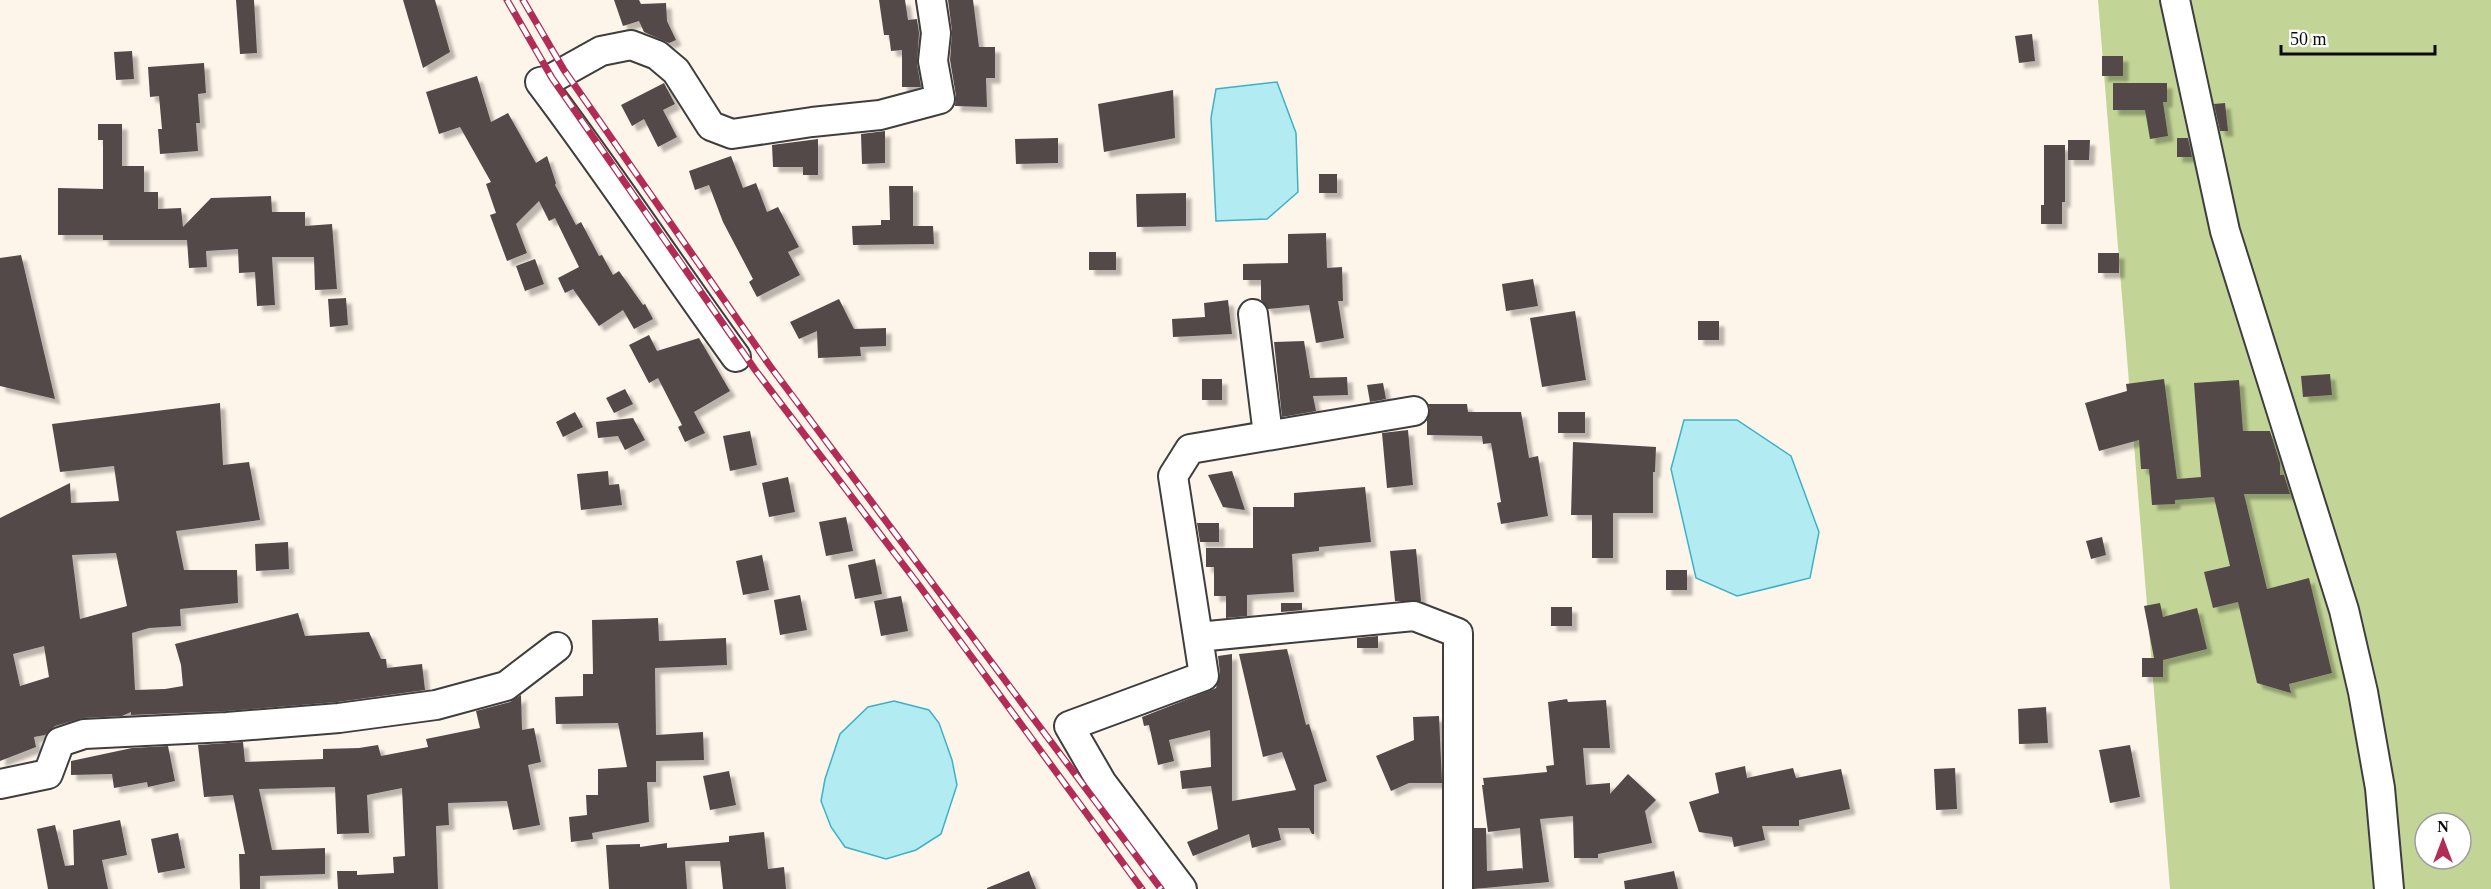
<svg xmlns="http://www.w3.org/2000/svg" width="2491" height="889" font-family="Georgia,serif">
<defs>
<filter id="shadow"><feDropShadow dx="5.5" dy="5.5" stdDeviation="1.5" flood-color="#0004"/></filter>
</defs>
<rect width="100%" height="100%" fill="#fef5ea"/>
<path fill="#c3d596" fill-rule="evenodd" d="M2098 0H2491V889H2170ZM2425 823H2461V859H2425Z"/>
<path fill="#b2ebf2" stroke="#3db2c5" stroke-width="1.5" d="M1277 82 1296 133 1298 192 1267 219 1216 221 1211 118 1216 89Z
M1684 420H1737L1791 456 1819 532 1810 578 1737 596 1696 578 1671 469Z
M894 701 929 710 939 723 952 760 957 785 941 834 916 850 886 859 845 847 831 827 821 801 825 779 840 734 868 707Z"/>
<path fill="#534948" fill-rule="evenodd" filter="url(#shadow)" d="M236 0H254L257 53 240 54Z
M403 0H435L450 52 423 68Z
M614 0H639L641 4 666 3 667 21 676 40 669 43 644 32 639 21 623 26Z
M879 0H905L908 20 917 19 919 33 917 64 921 87H902V50L891 51 889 35H884Z
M948 0H973L979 47H995V78H986L987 107 955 106 956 96 950 60 952 31Z
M2032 34 2035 61 2019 63 2015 36Z
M132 51 134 79 116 80 114 52Z
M2102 56H2123V76H2102Z
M204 63 206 93 198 94 200 123H196L198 151 160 154 158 129H162L159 96 150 97 148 67Z
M477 76 491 122 508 113 536 163 547 156 556 183 555 185 576 225 581 222 599 256 602 255 613 275 619 271 643 305 645 304 653 319 634 329 623 310 599 326 573 289 565 293 558 278 579 267 555 218 549 221 539 201 516 224 527 253 507 261 490 215 496 213 486 184 491 182 460 127 439 134 426 92Z
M664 83 675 104 663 110 677 137 658 147 644 119 632 126 621 105Z
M2113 83H2167V102H2163L2168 136 2150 139 2145 110H2113Z
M1173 90 1175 138 1104 152 1098 104Z
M2225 103 2228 131H2220L2214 104Z
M98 124H122V166H144V192H158V209L181 208 183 227 211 198 271 196 272 212H305V226L332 224 337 289 315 290 314 257H272L275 305 257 306 255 272 239 273 238 249 206 251 207 267 189 268 187 240H103V235H58V188L103 189V140H98Z
M885 131V163L862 164 861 134Z
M1058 138V163L1016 164 1015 139Z
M2177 138H2188L2192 157H2177Z
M818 139V175H803V167H773L772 145Z
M2068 140H2090L2089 160H2068Z
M2044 145H2065V202H2062V224H2041V205H2044Z
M731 156 743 188 756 183 767 212 778 207 799 247 788 252 800 275 757 297 749 282 753 279 723 222 709 185 695 190 689 171Z
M1319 174H1337V193H1319Z
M889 186H913V226H933L934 244 853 245 852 226 881 225V220H890Z
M1186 193V226L1137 227 1136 194Z
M1326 233 1327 268 1342 267 1343 301H1338L1344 338 1316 343 1309 305 1268 309 1261 300V280H1243V264L1288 263V234Z
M1089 252H1116V270H1089Z
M2098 253H2119V273H2098Z
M21 255 23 263 55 399 0 386V258Z
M535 259 544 284 525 291 516 266Z
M1533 279 1538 306 1506 311 1502 284Z
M346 298 348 325 330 327 328 299Z
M839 299 854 329 886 328V346L860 347 861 356 818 358 817 331 799 339 790 322Z
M1228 300 1232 334 1173 337 1172 319 1205 317 1204 303Z
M1575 311 1586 380 1542 387 1530 318Z
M1698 321H1719V340H1698Z
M649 335 657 351 699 338 730 391 694 412 705 433 685 442 678 427 682 425 658 378 649 383 629 345Z
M1304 341 1310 378 1347 377 1348 395 1313 396 1316 411 1282 417 1274 342Z
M2330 374 2332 395 2303 397 2301 376Z
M1202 379H1222V400H1202Z
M2164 379 2177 479 2201 477 2194 383 2239 380 2243 431H2270L2280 463V475H2284L2290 494H2244L2267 589 2309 578 2332 673 2289 684 2291 693 2257 683 2238 602 2213 608 2204 572 2230 566 2214 497 2175 500V504L2152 505 2149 469H2141L2139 440 2099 451 2085 403 2127 391 2126 384Z
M1383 383 1386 399 1370 402 1367 385Z
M625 389 633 404 614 413 606 398Z
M220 403 223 465 249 462 260 520 176 531 184 570H237L238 603 180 609 181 626 149 628 132 633 135 690 165 689 183 686 181 665 175 644 298 613 305 636 369 632 381 659H386L387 668 422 664 425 690 337 702 226 711 131 715V712L122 716 83 718 55 726 45 735 34 737 36 747 0 761V518L70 483 71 503 119 501 114 466 60 472 52 424ZM116 553 127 606 80 619 72 555ZM44 646 49 677 20 686 13 654Z
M1428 404H1467L1468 412H1521L1529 458 1538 456 1548 516 1501 524 1497 503 1501 502 1491 443 1483 444 1482 436 1427 435V420L1430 409Z
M575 412 583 427 563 437 556 422Z
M1558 412H1585V433H1558Z
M633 418 645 440 625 450 618 436 598 438 596 422Z
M1408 430 1413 485 1387 488 1382 433Z
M750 431 757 465 730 471 723 436Z
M1573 442 1656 447 1655 472H1653V513H1613V558H1592V515H1571Z
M608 471 609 485 619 484 622 505 581 510 577 474Z
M1232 471 1245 510 1223 507 1208 475Z
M788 477 795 512 769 517 762 483Z
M1365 487 1371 542 1319 547V551L1292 554 1294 592 1247 595V616L1226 618V596H1214V567H1206V548H1253V507H1294V493Z
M846 517 853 551 826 556 819 522Z
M1197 523H1219V542H1200Z
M2102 537 2106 555 2091 559 2086 541Z
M288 542 289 569 256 571 255 544Z
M1416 549 1421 601H1395L1390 551Z
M762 555 769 590 743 595 736 561Z
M875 559 882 594 855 599 848 565Z
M1666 570H1687V590H1666Z
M800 595 807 630 780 635 774 600Z
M901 596 908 631 881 636 874 601Z
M1281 603H1302V610L1281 612Z
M2160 603 2163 617 2197 608 2207 649 2163 660V677H2142V658H2154L2144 606Z
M1551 607H1572V626H1551Z
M658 618 659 641 726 638 727 665 655 668 656 735 703 732 704 760 656 761V782H647L649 822 592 833 593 839 571 842 569 817 587 815 586 795H598V769L627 767 618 723 556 724 555 697 583 696V674H593L592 620Z
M1378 636V648H1357V638Z
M1287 649 1306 725 1309 724 1327 781 1314 785V834H1312L1309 828H1278L1281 840 1252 848 1249 834 1193 856 1187 842 1218 829 1211 786 1182 789 1180 771 1211 767 1210 730 1169 740 1174 761 1158 765 1149 725 1144 726 1142 717 1216 688 1220 674 1218 656 1232 654V801L1296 790 1282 752 1263 757 1239 654Z
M521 695 522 730 534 728 541 762 528 765 540 825 513 830 507 801 448 803 449 825 436 826 438 889H338L337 871H357V875L394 873 393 857 405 856 402 788 367 795 369 833 337 834 335 787 259 789 272 850 325 848V874L260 876V889H240L239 854H245L233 795 204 797 198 745 243 742 245 762 323 759V749L359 748 378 745 381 756 428 747 426 739 480 728 476 711 510 702Z
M1567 699 1568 702 1606 700 1610 748H1583L1586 785 1610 783V794L1628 774 1656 800 1645 811 1652 843 1598 854V858H1574L1573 816 1540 819 1549 882 1474 889V828H1486L1487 871 1523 868V872L1520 828 1488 832 1482 785H1484L1483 778 1547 772 1546 766 1554 765 1548 702Z
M2046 707 2048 743 2019 744 2018 709Z
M1439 716 1442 783H1409L1391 791 1376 756 1414 740 1413 717Z
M2130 745 2140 797 2110 803 2099 750Z
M168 746 175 781 148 787 147 782 114 788 112 774 71 775V761L132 748Z
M1745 766 1747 778 1793 768 1796 778 1841 769 1850 809 1799 820V826H1762L1765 840 1734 847 1732 837 1699 832 1689 802 1719 793 1715 773Z
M1955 768 1957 809 1936 810 1934 769Z
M729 771 736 805 710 810 703 776Z
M120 820 127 855 102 860 108 889H48L37 829 55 825 65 866 74 865 73 830Z
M764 832 768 869 784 867 786 889H723L720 861H685L687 889H609L606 845 640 844V847L667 843V848L729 842V836Z
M178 833 185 868 158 873 151 839Z
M1029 871 1036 889H987V888Z
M1674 871 1678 889H1625L1624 881Z"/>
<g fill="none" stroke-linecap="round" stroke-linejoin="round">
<defs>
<path id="minor" d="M2175 0 2225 231 2344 610 2363 692 2380 788 2389 889
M1253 314 1268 435
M736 357C670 266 608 172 540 82L549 80 601 51 631 45 657 55 676 71 711 126 732 134 812 122 880 115 940 99 933 61 936 33 931 0
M1198 637 1414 616 1458 633V889
M0 784 48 774 60 742 84 734 227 727 339 718 436 705 506 686 557 647
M1182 889 1102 783 1069 726 1204 676 1173 476 1190 449 1414 411"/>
</defs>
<use href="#minor" stroke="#3e3e3e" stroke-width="32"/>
<use href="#minor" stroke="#fff" stroke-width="28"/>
<defs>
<path id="rail" d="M507 0 552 78 756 371 921 588 1142 889
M523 0 564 70 770 366 1161 889"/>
</defs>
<use href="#rail" stroke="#b22c55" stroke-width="7"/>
<use href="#rail" stroke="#fff" stroke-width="4.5" stroke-dasharray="14" stroke-linecap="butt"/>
</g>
<g transform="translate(2443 841)"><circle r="28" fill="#ffffff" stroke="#9d9d9d" stroke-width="1.5"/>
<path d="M0-4.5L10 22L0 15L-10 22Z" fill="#b22c55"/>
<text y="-9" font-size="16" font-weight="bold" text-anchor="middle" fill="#0b0b0b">N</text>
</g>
<path d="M2281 45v9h154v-9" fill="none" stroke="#0b0b0b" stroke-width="3"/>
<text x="2290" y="45" font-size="18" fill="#0b0b0b" stroke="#ffffff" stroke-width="4.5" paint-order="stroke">50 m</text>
</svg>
